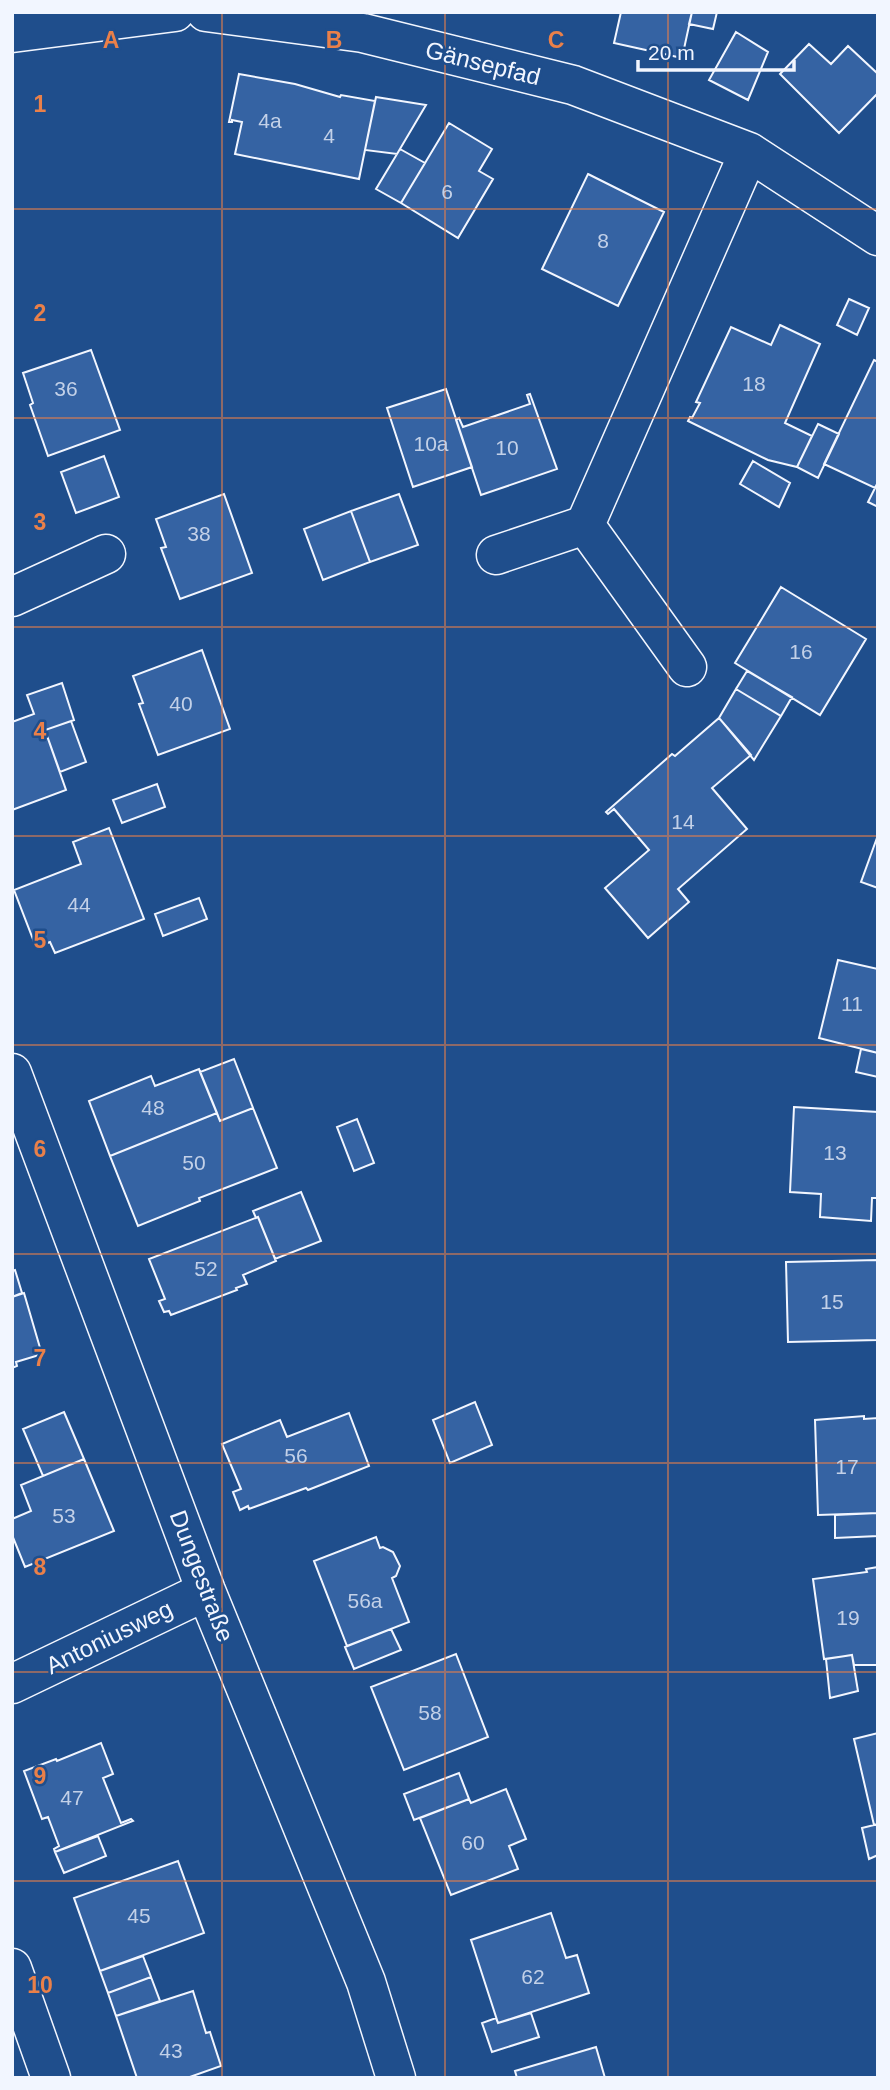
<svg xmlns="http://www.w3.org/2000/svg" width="890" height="2090" font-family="Helvetica,sans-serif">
<rect width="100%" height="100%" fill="#1f4e8c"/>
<path fill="#3563a3" stroke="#f2f6ff" stroke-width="2" d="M621 12H692L682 58 614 43Z
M692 12H717L713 29 689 24Z
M736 32 768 52 748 100 709 80Z
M809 44 831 64 848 46 878 74V93L839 133 780 74Z
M239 74 295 84 340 97 341 95 375 101 359 179 235 154 242 122 232 120V122H229Z
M376 97 426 105 397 154 365 150Z
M449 123 492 149 479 171 493 179 458 238 401 203Z
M400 149 425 163 401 203 376 189Z
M588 174 664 212 618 306 542 269Z
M849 299 869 308 857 335 837 325Z
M780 325 820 344 785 423 812 436 797 467 768 460 688 421 690 417 692 418 700 403 696 402 731 327 771 345Z
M91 350 120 430 48 456 30 405 33 403 23 373Z
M874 360 878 362V482L875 488 824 464Z
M446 389 472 467 413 487 387 408Z
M530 394 557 469 481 495 456 420 459 418 463 427 530 404 527 395Z
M818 424 839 434 818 478 797 467Z
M104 456 119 497 76 513 61 472Z
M753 461 790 483 779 507 740 484Z
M878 482V507L868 502Z
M224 494 252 573 180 599 161 548 166 547 156 519Z
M399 494 418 545 370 562 351 511Z
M351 511 370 562 323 580 304 529Z
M781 587 866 639 820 715 735 663Z
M202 650 230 729 158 755 139 704 143 703 133 676Z
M747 671 792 697 781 716 736 689Z
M62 683 74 720 45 730 66 790 12 810V722L34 714 27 695Z
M736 689 781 716 754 760 719 718Z
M719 718 751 755 712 788 747 829 678 889 689 902 648 938 605 888 649 850 614 809 608 814 606 812 672 754 675 756Z
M71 721 86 762 60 772 45 730Z
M157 784 165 807 122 823 113 800Z
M109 828 144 919 55 953 50 942 36 947 14 890 81 864 73 842Z
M878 835V888L861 882Z
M199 898 207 919 163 936 155 914Z
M838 960 878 969V1053L819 1038Z
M861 1049 878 1053V1077L856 1072Z
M234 1059 253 1108 220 1121 200 1072Z
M199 1069 217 1113 110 1156 89 1101 151 1076 155 1086Z
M794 1107 878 1112V1198H872L871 1221 820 1217 821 1194 790 1192Z
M253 1108 277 1168 199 1198 200 1201 138 1226 110 1156 217 1113 220 1121Z
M357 1119 374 1163 354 1171 337 1127Z
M301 1192 321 1241 275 1259 258 1217 256 1218 253 1211Z
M258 1217 276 1261 243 1275 247 1284 236 1288 237 1290 171 1315 169 1311 164 1312 159 1301 165 1299 149 1259Z
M878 1260V1340L788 1342 786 1262Z
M15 1270 22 1293 12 1297V1271Z
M24 1293 43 1358 40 1360 39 1355 16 1362 17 1366 12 1368V1297Z
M475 1402 492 1445 450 1463 433 1420Z
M64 1412 84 1459 43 1476 23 1429Z
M349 1413 369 1466 308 1490 306 1488 249 1509 248 1506 240 1510 233 1492 241 1489 222 1444 280 1420 287 1437Z
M864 1416V1419L878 1418V1513L818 1515 815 1420Z
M84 1459 114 1531 25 1567 12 1535V1519L31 1511 21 1485Z
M878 1513V1536L835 1538V1515Z
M376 1537 380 1548 383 1547 393 1552 400 1566 396 1576 392 1578 409 1622 347 1646 314 1561Z
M878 1567V1665H854L852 1655 824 1659 813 1579 867 1572 866 1569Z
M391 1629 401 1650 354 1669 345 1647Z
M456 1654 488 1737 404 1770 371 1687Z
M852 1655 858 1691 830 1698 826 1659Z
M878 1733V1824L874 1825 854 1739Z
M101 1743 113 1774 103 1778 121 1823 131 1819 133 1821 55 1852 54 1849 59 1846 48 1817 42 1819 24 1771 56 1759 57 1761Z
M459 1773 469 1799 414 1820 404 1794Z
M506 1789 526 1839 509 1846 518 1869 451 1895 420 1818 469 1799 471 1803Z
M878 1824V1855L869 1859 862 1828Z
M98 1836 106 1856 64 1873 55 1852Z
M178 1861 204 1933 100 1971 74 1898Z
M551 1913 566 1958 577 1955 589 1993 498 2023 471 1940Z
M143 1956 151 1977 108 1993 100 1971Z
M151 1977 160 2001 116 2016 108 1993Z
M193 1991 206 2033 210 2032 221 2066 187 2078H137L116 2016Z
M531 2013 539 2037 492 2052 482 2023 496 2018 498 2023Z
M596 2047 605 2078H517L515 2071Z"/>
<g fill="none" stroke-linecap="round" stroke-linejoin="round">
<defs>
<path id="minor" d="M206 12 363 33 573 85 749 152 878 236
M12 33 175 12
M585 525 749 152
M496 555 585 525 687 667
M12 597 106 554
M12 1073 206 1591 366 1982 396 2078
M12 1684 206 1591
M12 1968 51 2078"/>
</defs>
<use href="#minor" stroke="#f2f6ff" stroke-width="41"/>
<use href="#minor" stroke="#1f4e8c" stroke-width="38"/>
</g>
<path fill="none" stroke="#ea8049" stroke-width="2" stroke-opacity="0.55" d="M222 12V2078M445 12V2078M668 12V2078M12 209H878M12 418H878M12 627H878M12 836H878M12 1045H878M12 1254H878M12 1463H878M12 1672H878M12 1881H878"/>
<g text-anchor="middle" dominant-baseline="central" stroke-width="5" stroke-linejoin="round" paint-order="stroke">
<g font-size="21" fill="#c3d1e8">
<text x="270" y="120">4a</text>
<text x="329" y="135">4</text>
<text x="447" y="191">6</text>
<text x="603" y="240">8</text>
<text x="754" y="383">18</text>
<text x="66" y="388">36</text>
<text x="431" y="443">10a</text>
<text x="507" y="447">10</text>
<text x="199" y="533">38</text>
<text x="801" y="651">16</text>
<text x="181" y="703">40</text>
<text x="683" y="821">14</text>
<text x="79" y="904">44</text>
<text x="852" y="1003">11</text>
<text x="153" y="1107">48</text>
<text x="835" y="1152">13</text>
<text x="194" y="1162">50</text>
<text x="206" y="1268">52</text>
<text x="832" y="1301">15</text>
<text x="296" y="1455">56</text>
<text x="847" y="1466">17</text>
<text x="64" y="1515">53</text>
<text x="365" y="1600">56a</text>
<text x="848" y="1617">19</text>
<text x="430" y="1712">58</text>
<text x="72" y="1797">47</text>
<text x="473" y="1842">60</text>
<text x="139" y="1915">45</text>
<text x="533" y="1976">62</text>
<text x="171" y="2050">43</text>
</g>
<g font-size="24" fill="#f2f6ff" stroke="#1f4e8c">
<text transform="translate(483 63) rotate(14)">Gänsepfad</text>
<text transform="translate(202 1576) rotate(69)">Dungestraße</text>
<text transform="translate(109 1637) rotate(-26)">Antoniusweg</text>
</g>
</g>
<g font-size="23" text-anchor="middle" font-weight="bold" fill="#ea8049" stroke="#1f4e8c" stroke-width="5" stroke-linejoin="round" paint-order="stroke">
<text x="111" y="48">A</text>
<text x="334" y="48">B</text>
<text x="556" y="48">C</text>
<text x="40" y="112">1</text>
<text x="40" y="321">2</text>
<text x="40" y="530">3</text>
<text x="40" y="739">4</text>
<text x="40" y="948">5</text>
<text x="40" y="1157">6</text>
<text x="40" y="1366">7</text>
<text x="40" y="1575">8</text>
<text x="40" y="1784">9</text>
<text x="40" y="1993">10</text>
</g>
<rect width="890" height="2090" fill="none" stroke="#f2f6ff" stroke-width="28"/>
<path d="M638 60v10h156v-10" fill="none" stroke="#f2f6ff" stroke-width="3.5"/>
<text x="648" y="60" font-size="21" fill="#f2f6ff" stroke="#1f4e8c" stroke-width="5" paint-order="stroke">20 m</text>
</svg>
